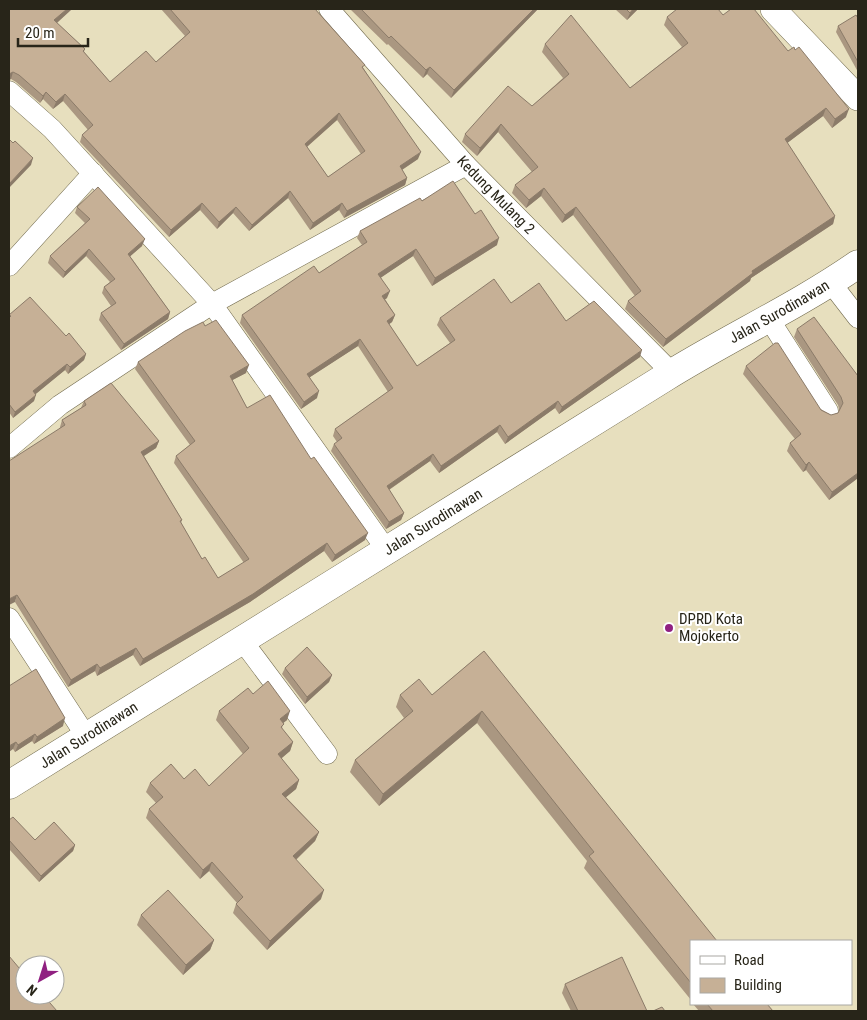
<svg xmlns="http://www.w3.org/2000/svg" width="867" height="1020" font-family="'Roboto Condensed',sans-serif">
<rect width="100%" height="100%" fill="#e7dfbe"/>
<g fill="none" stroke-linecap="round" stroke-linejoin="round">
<defs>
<g id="minor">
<path id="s1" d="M329 9 466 165 672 373"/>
<path d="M9 91 52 129 212 304 388 552"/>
<path d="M9 266 93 173"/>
<path d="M831 283 858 318"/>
<path d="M769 319 828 411"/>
<path d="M9 448 60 405 212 304 466 165"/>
<path d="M9 618 86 736"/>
<path d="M241 639 327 754"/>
</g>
<path id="tertiary" d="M773 9 858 98"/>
<g id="secondary">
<path id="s2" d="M9 785C227 648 446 515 664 378 728 338 796 307 858 264"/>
</g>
</defs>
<use href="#minor" stroke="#716a4d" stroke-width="21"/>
<use href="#tertiary" stroke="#716a4d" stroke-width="26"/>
<use href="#secondary" stroke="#716a4d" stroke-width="29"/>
<use href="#minor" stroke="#fff" stroke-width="20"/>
<use href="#tertiary" stroke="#fff" stroke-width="25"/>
<use href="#secondary" stroke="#fff" stroke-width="28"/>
</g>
<path fill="#aa9781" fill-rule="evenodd" d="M9 9H72L57 23 85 49 84 52 110 82 156 62 185 36 161 9H315L364 69 418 159 402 170 407 178 405 185 344 218 339 210 310 230 288 198 249 231 233 213 217 229 200 210 169 237 80 142 82 135 88 130 63 101 53 109 43 99 40 103 16 82 11 79 9 80ZM337 120 361 154 328 177 307 147Z
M350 9H538L537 10 451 98 427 74 423 78 388 44 387 45Z
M615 9H638L627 20Z
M723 15 788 51 846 117 832 128 823 116 787 143 835 216 833 224 751 278 750 281 663 347 625 309 628 301 635 296 573 215 562 223 541 196 526 208 512 193 515 185 532 172 498 132 477 156 462 142 465 134 532 106 563 78 542 52 545 44 630 88 682 47 664 25 667 17Z
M858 18V72L836 32 838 26Z
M422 201 475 214 497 245 432 286 413 256 381 277 387 298 385 299 395 315 392 322 389 324 417 366 450 343 437 325 440 318 511 303 566 321 640 357 559 414 555 408 505 444 497 432 439 473 430 461 389 490 404 513 401 520 386 529 331 451 334 444 337 442 333 436 335 429 388 392 358 346 310 377 317 398 301 409 240 323 242 315 319 273 362 245 357 238 360 231Z
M77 207 142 246 130 256 170 312 168 319 121 350 99 320 101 313 111 306 102 293 104 287 110 282 86 256 63 278 48 263 50 256 85 223 75 213Z
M9 315 66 336 86 354 84 360 68 374 65 370 35 394 34 401 13 418 9 412Z
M205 326 246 373 232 380 247 408 311 459 365 540 332 562 324 551 250 602 140 666 133 655 97 676 95 671 68 687 15 602 60 427 62 420 81 408 84 401 159 441 156 448 144 456 182 520 181 523 202 559 218 578 244 563 174 463 176 456 190 445 135 369 138 362Z
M797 329 858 376V478L829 500 806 470 803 472 787 451 790 443 795 439 743 374 746 366 831 415 838 413 839 409 838 405 794 337Z
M484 651 691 941V1000L584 868 587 861 477 723 379 806 350 772 355 760 404 718 396 707 400 695H432Z
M285 668 332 675 329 682 305 704 282 674Z
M9 686 63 726 34 744 32 741 15 752 13 749Z
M253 694 287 720 283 723 282 729 293 742 290 751 281 758 299 780 296 789 286 797 319 832 315 841 296 860 321 899 267 950 233 913 236 904 237 903 209 871 200 879 146 818 149 809 156 803 146 792 150 783 184 779 209 786 243 754 216 720 219 711Z
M9 820 35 840 75 845 73 851 39 882 9 849Z
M141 915 214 940 210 950 183 975 137 925Z
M565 984 647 1011H571L562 993Z
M693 1004H767L773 1011H699Z"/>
<path fill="#8b7b69" d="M67 9H72L52 27 54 20Z
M534 9H538L537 10 451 98 454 90Z
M633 9H638L627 20 630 13Z
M430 67 427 74 423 78 426 70Z
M13 72 11 79 9 80V74Z
M46 92 43 99 40 103 43 96Z
M65 94 63 101 53 109 56 102Z
M826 108 823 116 782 147 785 139Z
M849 109 846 117 832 128 835 119Z
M339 113 337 120 302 151 305 144Z
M501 124 498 132 477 156 480 148Z
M421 152 418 159 397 173 400 166Z
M33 158 31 165 9 188V184Z
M407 178 405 185 344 218 347 211Z
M544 188 541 196 526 208 529 200Z
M290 191 288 198 249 231 252 225Z
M202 203 200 210 169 237 171 230Z
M342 203 339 210 310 230 313 223Z
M236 207 233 213 217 229 219 222Z
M576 207 573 215 562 223 565 215Z
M835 216 833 224 751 278 750 281 663 347 666 339 752 271Z
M499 238 497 245 432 286 435 278Z
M145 239 142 246 126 260 128 254Z
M89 249 86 256 63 278 65 272Z
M416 249 413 256 376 281 378 274Z
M390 291 387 298 380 303 382 296Z
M170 312 168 319 121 350 124 344Z
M395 315 392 322 384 328 387 321Z
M360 339 358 346 304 381 307 374Z
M642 350 640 357 559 414 562 407Z
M86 354 84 360 68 374 70 367Z
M67 364 65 370 31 398 33 391Z
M249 365 246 373 227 383 230 376Z
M319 391 317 398 301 409 304 402Z
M36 395 34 401 13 418 15 412Z
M558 401 555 408 505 444 508 437Z
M500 425 497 432 439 473 441 466Z
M159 441 156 448 139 459 141 452Z
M433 454 430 461 384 493 387 486Z
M809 462 806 470 803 472 806 465Z
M858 473V478L829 500 832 492Z
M404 513 401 520 386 529 389 522Z
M368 533 365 540 332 562 335 555Z
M327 543 324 551 250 602 140 666 143 659Z
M17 595 15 602 9 605V599Z
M136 648 133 655 97 676 100 668Z
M97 664 95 671 68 687 71 680Z
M332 675 329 682 305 704 307 697Z
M290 711 287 720 277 728 280 719Z
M482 711 477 723 379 806 383 794Z
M65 718 63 726 34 744 37 737Z
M35 734 32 741 15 752 18 745Z
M16 742 13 749 9 752V746Z
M293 742 290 751 275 764 278 754Z
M299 780 296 789 279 803 282 794Z
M319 832 315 841 290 865 293 856Z
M75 845 73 851 39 882 41 876Z
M212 862 209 871 200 879 203 870Z
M324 890 321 899 267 950 270 941Z
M214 940 210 950 183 975 186 965Z"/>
<path fill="#c6b096" stroke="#8b7b69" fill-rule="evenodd" d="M9 9H67L54 20 85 49 83 51 110 82 146 51 156 62 190 32 170 9H315L365 65 362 67 421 152 400 166 407 178 347 211 342 203 313 223 290 191 252 225 236 207 219 222 202 203 171 230 82 135 93 125 65 94 56 102 46 92 43 96 19 75 13 72 9 74ZM339 113 365 151 328 177 305 144Z
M361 9H534L454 90 430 67 426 70 391 36 389 38Z
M626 9H633L630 13Z
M677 9H718L723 15 731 9H754L788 51 794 47 795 50 799 47 849 109 835 119 826 108 785 139 835 216 752 271 753 273 666 339 628 301 641 291 576 207 565 215 544 188 529 200 515 185 538 167 501 124 480 148 465 134 508 86 532 106 569 74 545 44 571 15 630 88 688 43 667 17Z
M856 15 858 18V62L838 26Z
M9 139 13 143 15 141 33 158 9 184Z
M453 181 475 214 481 210 499 238 435 278 416 249 378 274 390 291 382 296 395 315 387 321 417 366 455 340 440 318 494 279 511 303 539 283 566 321 594 301 642 350 562 407 558 401 508 437 500 425 441 466 433 454 387 486 404 513 389 522 334 444 342 438 335 429 393 388 360 339 307 374 319 391 304 402 242 315 314 266 319 273 367 242 360 231 420 198 422 201Z
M98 187 145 239 128 254 170 312 124 344 101 313 116 303 104 287 115 279 89 249 65 272 50 256 90 219 77 207Z
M30 297 66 336 69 333 86 354 70 367 67 364 33 391 36 395 15 412 9 404V318L11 316 9 315Z
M814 317 858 376V473L832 492 809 462 806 465 790 443 801 434 746 366 775 343H778L821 410 831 415 838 413 843 403 841 397 797 329Z
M216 320 249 365 230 376 247 408 270 395 311 459 314 457 368 533 335 555 327 543 253 594 143 659 136 648 100 668 97 664 71 680 17 595 9 599V461L65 425 62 420 86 405 84 401 111 383 159 441 141 452 182 520 180 521 202 559 205 557 218 578 249 559 176 456 195 441 138 362 185 331 203 322 205 326Z
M307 647 332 675 307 697 285 668Z
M484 651 717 941H691V983L589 856 594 852 482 711 383 794 355 760 413 711 400 695 419 679 432 695Z
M36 669 65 718 37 737 35 734 18 745 16 742 9 746V686Z
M268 681 290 711 280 719 284 724 281 727 293 742 278 754 299 780 282 794 319 832 293 856 324 890 270 941 236 904 243 897 212 862 203 870 149 809 163 797 150 783 171 764 184 779 195 769 209 786 249 748 219 711 248 688 253 694Z
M13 817 35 840 54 822 75 845 41 876 9 840V820Z
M168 890 214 940 186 965 141 915Z
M9 956 25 975V995H43L57 1011H9Z
M622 957 647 1011H578L565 984Z
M707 1004H767L773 1011H713Z
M662 1007 665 1011H653Z"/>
<circle fill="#902081" stroke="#fff" stroke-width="2" cx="669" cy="628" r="5"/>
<g text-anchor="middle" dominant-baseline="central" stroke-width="4" stroke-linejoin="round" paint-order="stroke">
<g font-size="15" fill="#282519" stroke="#fff">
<text stroke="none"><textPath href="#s1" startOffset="250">Kedung Mulang 2</textPath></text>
<text stroke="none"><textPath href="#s2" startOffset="904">Jalan Surodinawan</textPath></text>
<text stroke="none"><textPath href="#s2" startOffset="499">Jalan Surodinawan</textPath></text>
<text stroke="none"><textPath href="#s2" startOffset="94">Jalan Surodinawan</textPath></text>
</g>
<g font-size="15" fill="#282519" stroke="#fff" text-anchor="start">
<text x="679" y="619">DPRD Kota<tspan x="679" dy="17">Mojokerto</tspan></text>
</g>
</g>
<rect width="867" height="1020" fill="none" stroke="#282519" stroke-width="20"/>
<rect x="690" y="940" width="162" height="65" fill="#ffffff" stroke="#a9a8a3"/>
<rect x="700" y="956" width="25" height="8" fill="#ffffff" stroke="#a9a8a3"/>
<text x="734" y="965" font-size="15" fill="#282519">Road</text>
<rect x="700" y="978" width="25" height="15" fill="#c6b096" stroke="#a9a8a3"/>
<text x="734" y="990" font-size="15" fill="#282519">Building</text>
<g transform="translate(40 980) rotate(219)"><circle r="24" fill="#ffffff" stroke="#a9a8a3"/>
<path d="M0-4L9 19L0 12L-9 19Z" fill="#902081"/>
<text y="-8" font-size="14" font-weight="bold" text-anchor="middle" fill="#282519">N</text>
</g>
<path d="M18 38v8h70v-8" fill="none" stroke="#282519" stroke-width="2.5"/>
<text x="25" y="38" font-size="15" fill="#282519" stroke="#ffffff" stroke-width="4" paint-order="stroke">20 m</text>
</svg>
